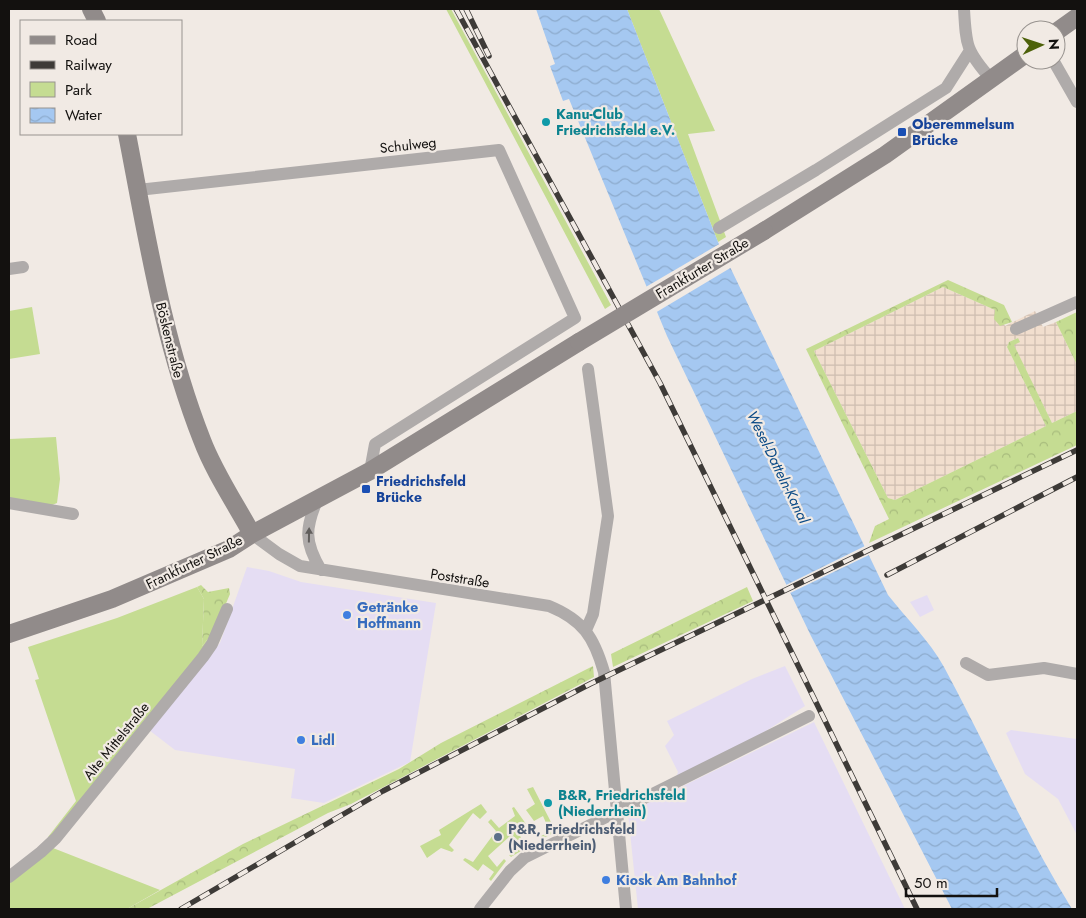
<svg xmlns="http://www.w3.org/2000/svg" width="1086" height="918" font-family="Jost,sans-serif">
<defs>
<pattern id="industrial-grid" width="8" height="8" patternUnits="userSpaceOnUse" patternTransform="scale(1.25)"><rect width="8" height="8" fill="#f1dece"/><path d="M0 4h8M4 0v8" fill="none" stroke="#cebdb0"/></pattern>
<pattern id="forest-crowns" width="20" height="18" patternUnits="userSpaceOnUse" patternTransform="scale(1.25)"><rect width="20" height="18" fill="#c5dc92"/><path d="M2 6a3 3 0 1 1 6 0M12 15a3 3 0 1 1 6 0" fill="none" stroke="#a8bc7d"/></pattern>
<pattern id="water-waves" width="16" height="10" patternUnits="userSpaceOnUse" patternTransform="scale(1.25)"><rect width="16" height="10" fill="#a5c8f1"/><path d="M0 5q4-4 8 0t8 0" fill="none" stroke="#8dabcd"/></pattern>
</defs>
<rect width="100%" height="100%" fill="#f1eae4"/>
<path fill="#e5ddf3" d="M247 567 269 571 301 582 436 603 410 762 324 803 291 798 295 769 175 750 149 730 220 643Z
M927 595 934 610 920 617 910 602Z
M785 666 805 706 738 749 675 780 678 772 665 746 674 735 667 721 752 679Z
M814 722 905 909H638L628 813Z
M1011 730 1077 739V835L1058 799 1025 774 1006 733Z"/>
<path fill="url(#industrial-grid)" d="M943 287 995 310 1005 326 1035 311 1043 327 1056 322 1077 365V411L1052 423 1013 344 1018 338 1009 342 1007 347 1046 426 895 500 888 498 814 351Z"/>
<path fill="#c5dc92" d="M446 9H451L458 22 611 305 605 309Z
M627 9H659L715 131 688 134 726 237 718 242Z
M32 307 40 354 9 359V311Z
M56 437 60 479 57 503 52 505 9 498V439Z
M197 587 204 599 202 646 214 632 210 641 53 836 48 837 76 801 35 680 39 679 28 647 117 618Z
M533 787 553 826 560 824 555 832 542 839 541 836 550 832 543 816 534 821 526 810 535 804 527 789Z
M481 804 487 812 480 819 473 813 449 845 454 850 452 852 441 848 427 858 420 846 441 835 439 830Z
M514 807 526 824 517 829 524 844 533 841 534 843 511 857 509 855 518 847 509 837 488 856 497 867 504 859 506 861 491 881 489 879 494 872 483 864 478 871 463 860 465 858 473 862 496 831 488 822 491 819 499 828 515 816 512 808Z
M53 848 160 890 127 909H9V882Z"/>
<path fill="url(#forest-crowns)" d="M948 280 1004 305 1012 322 1000 326 994 319 995 310 943 287 814 351 888 498 895 500 1046 426 1007 347 1009 342 1018 338 1020 342 1014 345 1052 423 1077 411V445L869 543 875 526 889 519 806 349Z
M1077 312V365L1056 322Z
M201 585 208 592 229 588 230 594 214 632 202 646 204 599 197 587Z
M747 587 753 601 613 667 611 654Z
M593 666 594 677 351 804 328 813 147 909H127L243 844 399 769 441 743Z"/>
<path fill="url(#water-waves)" d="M536 9H627L718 242 888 595C906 618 929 640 944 667 987 747 1024 831 1072 909H952L811 636 667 336 569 99 563 101 550 66 555 64Z"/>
<path fill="#f1eae4" d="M721 243 732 267 655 313 644 288Z
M867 545 871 554 788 594 784 586Z"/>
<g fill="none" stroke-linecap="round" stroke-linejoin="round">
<path stroke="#afabaa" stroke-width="12" d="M964 9C966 45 966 51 991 79
M1053 60 1077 102
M138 190 499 150 575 318 375 444 370 471
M719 228 816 170 946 88 969 52
M9 269 23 267
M1016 329 1077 302
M318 498C305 528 304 542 321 570
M9 503 73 514
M252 534 279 554 300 566 549 606C583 620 594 637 604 672L626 909
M586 630 593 614 608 516 588 369
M966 663 988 675 1044 668 1077 674
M9 877 41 852 56 838 203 657 212 644 227 609
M480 909 510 871 524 858 809 716"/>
<path stroke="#918b8a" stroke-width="18" d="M91 9 97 21
M1056 32 1077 17
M127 134C147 237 163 341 202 440 214 472 235 503 252 534
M764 231 885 155 1026 54
M9 634 112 599 229 549 252 534 370 471 579 342"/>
<defs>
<path id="rail" d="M456 9 660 383 917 909
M466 9 489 56
M887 575 1077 477
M181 909 383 791 590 684 1077 450"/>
</defs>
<use href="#rail" stroke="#3e3b38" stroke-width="5.5"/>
<use href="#rail" stroke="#f1eae4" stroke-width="4" stroke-dasharray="11" stroke-linecap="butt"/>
<path stroke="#918b8a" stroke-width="18" d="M579 342 764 231"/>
</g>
<defs><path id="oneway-solid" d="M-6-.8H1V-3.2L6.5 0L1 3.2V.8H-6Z" transform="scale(1.25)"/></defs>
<use fill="#615e5c" href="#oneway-solid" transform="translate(309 535) rotate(-89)"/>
<g fill="#0f9aa8" stroke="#f1eae4" stroke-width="2">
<circle cx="546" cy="122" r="5"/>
<circle cx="548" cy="803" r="5"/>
</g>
<g fill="#1a4fb4" stroke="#f1eae4" stroke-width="2">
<rect x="897" y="127" width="10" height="10" rx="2.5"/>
<rect x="361" y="484" width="10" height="10" rx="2.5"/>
</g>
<g fill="#3f7fe0" stroke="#f1eae4" stroke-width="2">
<circle cx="347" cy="615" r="5"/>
<circle cx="301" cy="740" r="5"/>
<circle cx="606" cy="880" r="5"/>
</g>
<circle fill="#5c6f8a" stroke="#f1eae4" stroke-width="2" cx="498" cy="837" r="5"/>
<g text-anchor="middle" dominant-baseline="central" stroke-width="4.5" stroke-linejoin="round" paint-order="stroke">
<g font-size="14" font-weight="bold" fill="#0d838f" stroke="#f1eae4" text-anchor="start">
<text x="556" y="114">Kanu-Club<tspan x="556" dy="16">Friedrichsfeld e.V.</tspan></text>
<text x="558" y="795">B&amp;R, Friedrichsfeld<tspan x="558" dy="16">(Niederrhein)</tspan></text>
</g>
<g font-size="14" font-weight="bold" fill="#164399" stroke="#f1eae4" text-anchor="start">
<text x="912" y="124">Oberemmelsum<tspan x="912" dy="16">Brücke</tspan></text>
<text x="376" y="481">Friedrichsfeld<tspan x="376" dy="16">Brücke</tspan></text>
</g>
<g font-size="14" fill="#13110f" stroke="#f1eae4">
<text transform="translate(408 145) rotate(-6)">Schulweg</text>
<text transform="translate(702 268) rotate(-31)">Frankfurter Straße</text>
<text transform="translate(170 340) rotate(76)">Böskenstraße</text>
<text transform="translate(194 562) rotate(-26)">Frankfurter Straße</text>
<text transform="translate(460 578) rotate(9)">Poststraße</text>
<text transform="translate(116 741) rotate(-51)">Alte Mittelstraße</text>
</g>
<g font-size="14" font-weight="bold" fill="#366cbe" stroke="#f1eae4" text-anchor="start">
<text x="357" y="607">Getränke<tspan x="357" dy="16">Hoffmann</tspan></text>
<text x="311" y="740">Lidl</text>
<text x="616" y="880">Kiosk Am Bahnhof</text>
</g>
<g font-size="14" font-weight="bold" fill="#4e5e75" stroke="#f1eae4" text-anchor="start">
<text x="508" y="829">P&amp;R, Friedrichsfeld<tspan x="508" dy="16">(Niederrhein)</tspan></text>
</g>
<g font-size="15" font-style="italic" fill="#0a4a86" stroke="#f1eae4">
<text transform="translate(778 467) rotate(64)">Wesel-Datteln-Kanal</text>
</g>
</g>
<rect width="1086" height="918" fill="none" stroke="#13110f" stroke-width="20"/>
<rect x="20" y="20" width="162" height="115" fill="#f1eae4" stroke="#98938f"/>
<rect x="30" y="36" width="25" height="8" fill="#918b8a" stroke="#98938f"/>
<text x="65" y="45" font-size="15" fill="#13110f">Road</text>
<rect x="30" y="61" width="25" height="8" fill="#3e3b38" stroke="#98938f"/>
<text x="65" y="70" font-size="15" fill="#13110f">Railway</text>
<rect x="30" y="82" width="25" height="15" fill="#c5dc92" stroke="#98938f"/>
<text x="65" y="95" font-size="15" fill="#13110f">Park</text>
<rect x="30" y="108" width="25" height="15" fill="url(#water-waves)" stroke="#98938f"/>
<text x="65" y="120" font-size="15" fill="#13110f">Water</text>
<g transform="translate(1041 45) rotate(87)"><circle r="24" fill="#f1eae4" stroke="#98938f"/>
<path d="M0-4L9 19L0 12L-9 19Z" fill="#4d610a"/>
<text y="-8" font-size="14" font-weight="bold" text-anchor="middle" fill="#13110f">N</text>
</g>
<path d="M906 888v8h91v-8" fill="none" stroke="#13110f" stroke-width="2.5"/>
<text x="914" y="888" font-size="15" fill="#13110f" stroke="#f1eae4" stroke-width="4" paint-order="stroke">50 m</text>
</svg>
